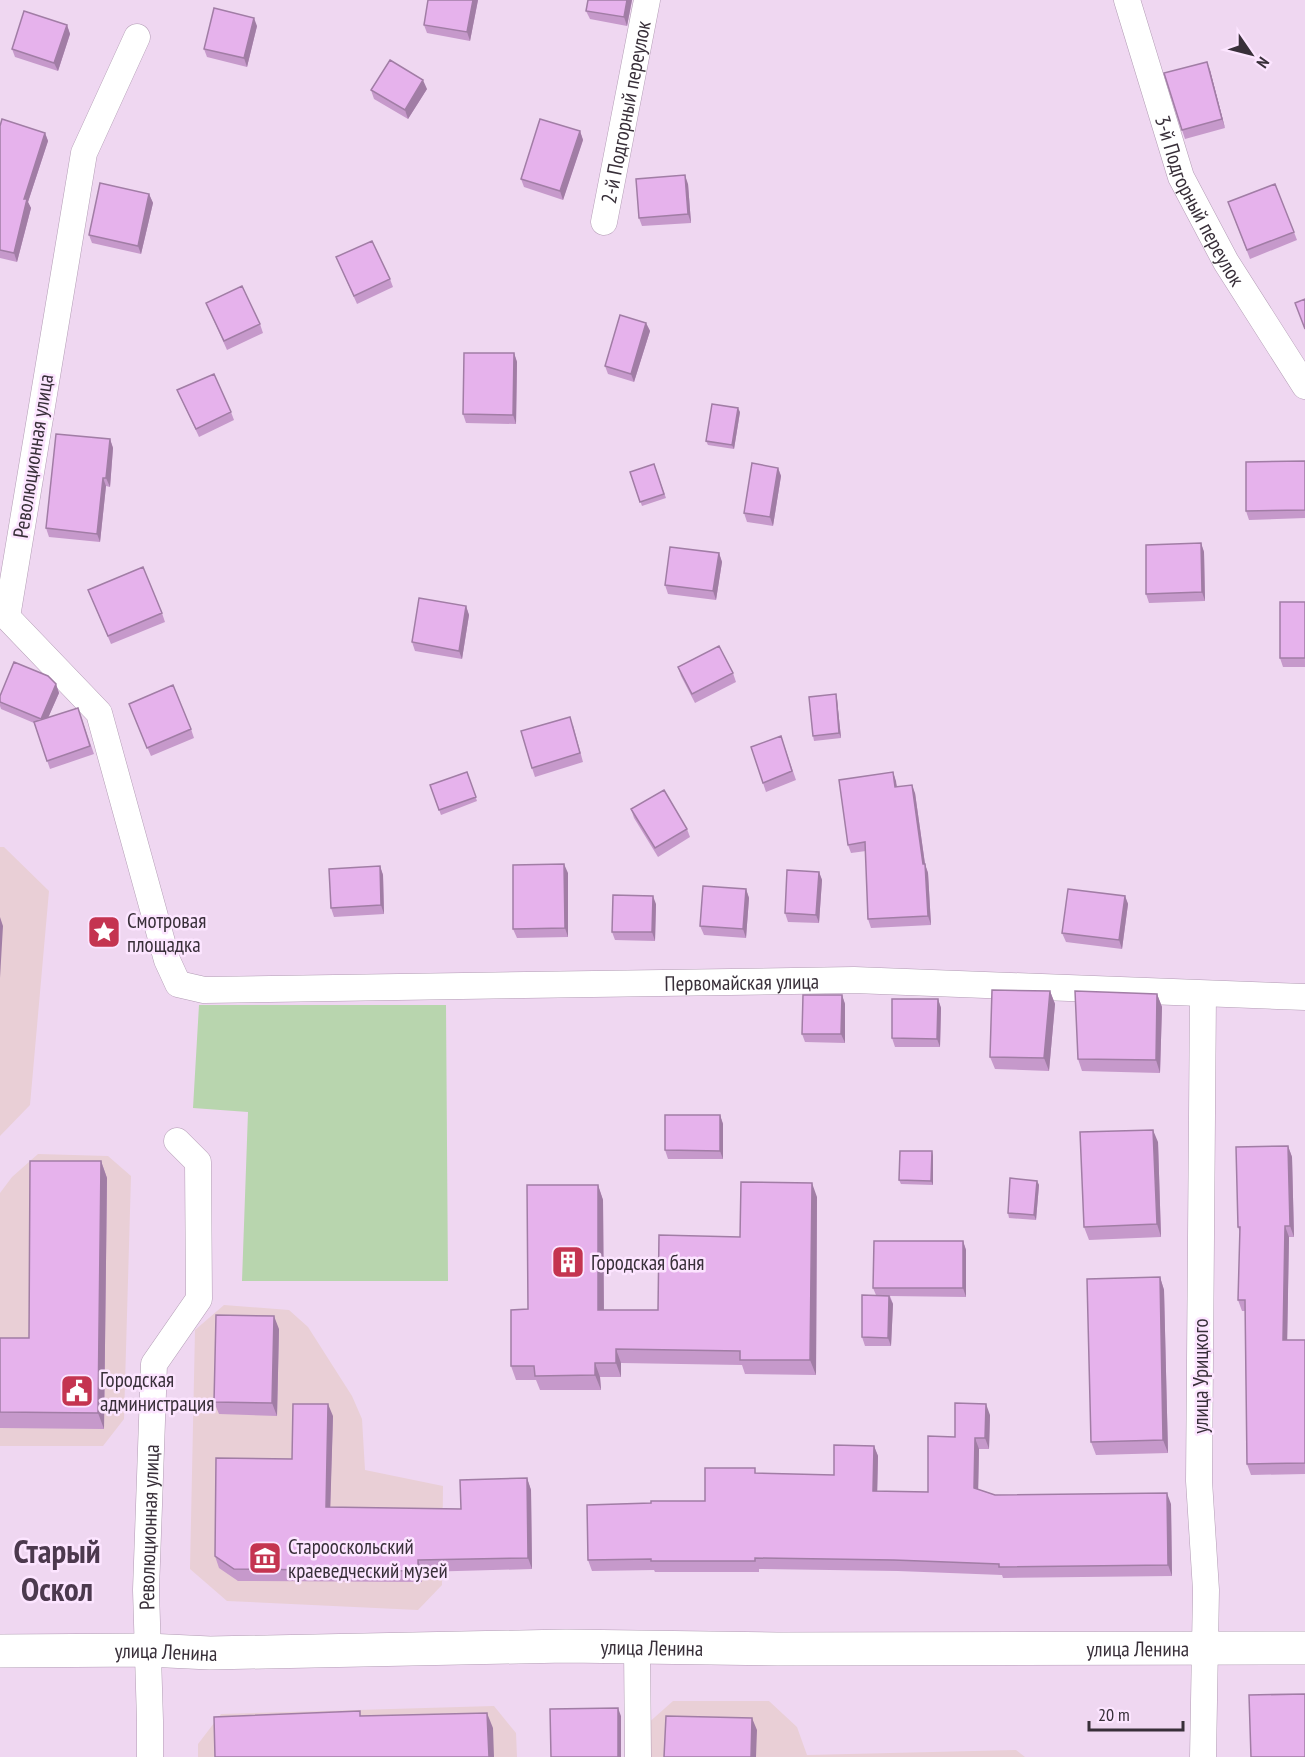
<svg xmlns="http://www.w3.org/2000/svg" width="1305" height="1757" font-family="'PT Sans Narrow',sans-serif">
<rect width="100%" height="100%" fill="#efd7f1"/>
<path fill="#e9cfd6" d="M0 847H4L49 891 30 1105 0 1136Z
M38 1154 108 1156 131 1176 124 1419 103 1446H0V1193L12 1177Z
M224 1305 289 1310 308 1327 352 1396 362 1419 365 1470 443 1486 442 1585 418 1610 227 1601 190 1569 195 1330Z
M673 1701H769L797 1727 807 1755 1016 1750 1025 1757H645L646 1725Z
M494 1706 516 1733 517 1757H198V1744L221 1714Z"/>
<path fill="#b8d5ae" d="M199 1005H446L448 1281H242L248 1112 193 1108Z"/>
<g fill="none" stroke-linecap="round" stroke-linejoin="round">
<defs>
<g id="street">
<path id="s1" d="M1127 0 1181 177 1226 262 1305 386"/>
<path id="s2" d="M137 37 84 153 7 617 99 713 167 960 178 984 204 990 854 980 1305 997"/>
<path id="s3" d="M604 222 647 0"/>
<path d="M1203 994 1199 1481 1206 1590 1203 1757"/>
<path d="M637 1647 638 1757"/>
<path id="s4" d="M150 1757V1721L146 1590 154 1364 199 1299 198 1162 177 1141"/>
</g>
<g id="secondary">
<path id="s5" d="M0 1651 147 1650 210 1653 566 1646 777 1649 1305 1648"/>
</g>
</defs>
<use href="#street" stroke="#b29cb4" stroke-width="27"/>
<use href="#secondary" stroke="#b29cb4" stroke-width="34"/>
<use href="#street" stroke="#fff" stroke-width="26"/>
<use href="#secondary" stroke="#fff" stroke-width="33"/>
</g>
<path fill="#c699cb" d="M478 0 470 41 427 33 424 25Z
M632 0 627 26 590 19 586 11Z
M67 25 70 34 58 71 15 57 12 49Z
M257 26 247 67 207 57 204 49Z
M1210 70 1225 128 1185 139 1182 130Z
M427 89 408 119 374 99 371 90Z
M0 126 45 133 48 141 28 202 31 208 17 262 0 258Z
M580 131 583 140 563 200 524 187 521 179Z
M688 184 691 223 642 226 639 218Z
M149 194 153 203 141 254 92 243 89 235Z
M1228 202 1294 232 1297 240 1250 259Z
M336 257 390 279 393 287 357 304Z
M206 303 260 324 263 333 227 350Z
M646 323 650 331 634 382 608 374 605 366Z
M514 353 517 362 516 424 466 423 463 414Z
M177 390 231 412 234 420 199 437Z
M740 412 734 449 708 445 706 441Z
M110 439 113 448 110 487 106 486 100 542 49 537 46 528Z
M1305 461V518L1249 520 1246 511Z
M654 464 666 498 642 506 630 472Z
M778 468 781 476 773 526 747 522 744 513Z
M1201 543 1204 552 1205 601 1149 603 1146 594Z
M719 553 722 562 716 600 668 594 665 585Z
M88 590 162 613 165 622 111 644Z
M1305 602V667H1283L1280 658Z
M466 606 469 615 462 659 415 651 412 642Z
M678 667 733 673 736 682 695 703 681 676Z
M56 684 59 693 48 718 78 708 94 754 50 769 34 723 1 709 0 706V696Z
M837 699 841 738 814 741 813 736Z
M132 712 191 729 194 738 151 756Z
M573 725 583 762 535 777 532 768Z
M781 736 796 780 766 792 751 747Z
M467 772 477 801 441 815 430 785Z
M893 772 897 787 915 793 925 864 928 873 931 925 871 928 868 919 866 851 851 853 848 845Z
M631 809 687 829 690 837 658 857 634 818Z
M380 866 383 875 384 914 334 917 331 908Z
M819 872 822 880 819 923 788 922 785 913Z
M568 873V937L517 938 513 929Z
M746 889 749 898 746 938 704 935 700 926Z
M1125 896 1128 904 1122 949 1066 942 1062 933Z
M656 904 655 941 615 940 612 932Z
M1050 991 1055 1004 1049 1071 995 1069 990 1057Z
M1157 994 1162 1007 1160 1073 1082 1071 1078 1059Z
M842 995 845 1004V1043L805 1042 802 1034Z
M938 999 941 1008 940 1047H895L892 1038Z
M720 1115 723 1124V1159H668L665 1150Z
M1158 1142 1161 1237 1089 1240 1084 1227Z
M1288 1146 1292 1157 1294 1237H1289L1287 1340H1305V1474L1251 1475 1247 1464 1245 1311H1242L1238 1300 1240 1232 1238 1227Z
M932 1151 933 1156V1185L901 1184 899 1180Z
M101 1161 107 1178 104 1429 0 1428V1338H29Z
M1037 1181 1039 1185 1036 1220 1009 1218 1008 1213Z
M598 1185 603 1200 604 1310H658L740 1237 817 1197 816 1375 745 1374 742 1365 621 1363V1377H600L601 1390H540L536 1380H516L511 1366 528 1309Z
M963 1241 966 1250V1297L890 1296 893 1304 891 1346H865L862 1337 876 1295 873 1288Z
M1160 1277 1164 1290 1168 1453 1096 1455 1091 1442Z
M279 1329 277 1416 219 1414 214 1402Z
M990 1415 989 1449H979L978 1489 995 1495 1171 1504 1172 1576 1003 1578 1002 1575 898 1571 759 1569V1572H655L654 1570 592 1571 588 1560 651 1503 705 1501 757 1473 834 1475 874 1446 878 1456 877 1491 928 1492 955 1437Z
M333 1416 330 1507 461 1509 527 1478 531 1490 532 1569 422 1572V1582L238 1581 219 1568 215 1556 292 1459Z"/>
<path fill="#a17da5" d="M473 0H478L470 41 467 32Z
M627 0H632L627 26 624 17Z
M254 18 257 26 247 67 244 58Z
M67 25 70 34 58 71 54 63Z
M1207 62 1210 70 1225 128 1222 119Z
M423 80 427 89 408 119 405 110Z
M580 131 583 140 563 200 560 191Z
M45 133 48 141 28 202 31 208 17 262 14 253 24 199Z
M685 175 688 184 691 223 688 214Z
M149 194 153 203 141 254 138 246Z
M646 323 650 331 634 382 631 374Z
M514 353 517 362 516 424 513 415Z
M738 408 740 412 734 449 732 445Z
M110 439 113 448 110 487 106 478Z
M778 468 781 476 773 526 770 517Z
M103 478 106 486 100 542 97 534Z
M1201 543 1204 552 1205 601 1202 592Z
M719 553 722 562 716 600 713 591Z
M466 606 469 615 462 659 459 651Z
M56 684 59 693 44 727 41 719Z
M836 694 837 699 841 738 839 733Z
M893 772 896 781 898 796 895 787Z
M912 785 915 793 925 864 928 873 931 925 928 916 923 864Z
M564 864 568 873V937L565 928Z
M380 866 383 875 384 914 381 905Z
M819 872 822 880 819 923 816 915Z
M746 889 749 898 746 938 743 929Z
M653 896 656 904 655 941 652 932Z
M1125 896 1128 904 1122 949 1119 940Z
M0 917 3 926 0 978Z
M1050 991 1055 1004 1049 1071 1044 1058Z
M1157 994 1162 1007 1160 1073 1156 1060Z
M842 995 845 1004V1043L841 1034Z
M938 999 941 1008 940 1047 937 1039Z
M720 1115 723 1124V1159L720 1151Z
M1153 1130 1158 1142 1161 1237 1157 1224Z
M1288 1146 1292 1157 1294 1237 1290 1226Z
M932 1151 933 1156V1185L931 1181Z
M101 1161 107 1178 104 1429 98 1413Z
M1037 1181 1039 1185 1036 1220 1034 1215Z
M812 1183 817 1197 816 1375 810 1360Z
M598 1185 603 1200 604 1325 598 1310Z
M1285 1226 1289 1237 1287 1351 1283 1340Z
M963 1241 966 1250V1297L963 1288Z
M1160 1277 1164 1290 1168 1453 1163 1440Z
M889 1296 893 1304 891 1346 888 1338Z
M274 1316 279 1329 277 1416 272 1403Z
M616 1349 621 1363V1377L616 1363Z
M595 1363 600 1377 601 1390 595 1375Z
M328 1404 333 1416 330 1518 326 1507Z
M986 1404 990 1415 989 1449 985 1438Z
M975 1438 979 1449 978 1498 974 1488Z
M874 1446 878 1456 877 1502 873 1491Z
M527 1478 531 1490 532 1569 528 1558Z
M1167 1493 1171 1504 1172 1576 1168 1565Z
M418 1560 422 1572V1582L418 1571Z
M618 1708 621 1716V1757H618Z
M487 1713 493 1728 494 1757H489Z
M752 1718 757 1730 756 1757H751Z"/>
<path fill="#e6b2ec" stroke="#a17da5" stroke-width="1.5" d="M428 0H473L467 32 424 25Z
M588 0H627L624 17 586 11Z
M214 8 254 18 244 58 204 49Z
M24 11 67 25 54 63 12 49Z
M390 60 423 80 405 110 371 90Z
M1207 62 1222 119 1182 130 1164 73Z
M2 119 45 133 24 199H27L14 253 0 250V126Z
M540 119 580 131 560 191 521 179Z
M685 175 688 214 639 218 636 179Z
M100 183 149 194 138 246 89 235Z
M1275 184 1294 232 1247 250 1228 202Z
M372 241 390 279 354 296 336 257Z
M242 286 260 324 224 341 206 303Z
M1305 299V329L1295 303Z
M620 315 646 323 631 374 605 366Z
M464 353H514L513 415 463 414Z
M214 374 231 412 196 429 177 390Z
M712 404 738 408 732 445 706 441Z
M56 434 110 439 106 478H103L97 534 46 528Z
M1305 461V510L1246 511V462Z
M752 463 778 468 770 517 744 513Z
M654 464 664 494 640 502 630 472Z
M1201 543 1202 592 1146 594V545Z
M670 547 719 553 713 591 665 585Z
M143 567 162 613 108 636 88 590Z
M419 598 466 606 459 651 412 642Z
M1280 602H1305V658H1280Z
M719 646 733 673 692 694 678 667Z
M14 662 48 676 56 684 41 719 0 702V696Z
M173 685 191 729 147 748 129 704Z
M836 694 839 733 813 736 809 697Z
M78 708 90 746 47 761 34 722Z
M570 717 580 753 532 768 521 731Z
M781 736 792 771 763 783 751 747Z
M467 772 476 797 439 810 430 785Z
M893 772 895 787 912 785 923 864H925L928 916 868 919 865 842 848 845 839 780Z
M664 790 687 829 655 848 631 809Z
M564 864 565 928 513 929V865Z
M380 866 381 905 331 908 329 869Z
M787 870 819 872 816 915 785 913Z
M703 886 746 889 743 929 700 926Z
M1068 889 1125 896 1119 940 1062 933Z
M613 895 653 896 652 932H612Z
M992 990 1050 991 1044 1058 990 1057Z
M1075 991 1157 994 1156 1060 1078 1059Z
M803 995H842L841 1034H802Z
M892 999H938L937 1039 892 1038Z
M665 1115H720V1151L665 1150Z
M1153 1130 1157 1224 1084 1227 1080 1132Z
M1288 1146 1290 1226H1285L1283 1340H1305V1463L1247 1464 1245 1300H1238L1240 1227H1238L1236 1147Z
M900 1151H932L931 1181 899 1180Z
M30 1161H101L98 1413 0 1412V1338H29Z
M1010 1178 1037 1181 1034 1215 1008 1213Z
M741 1182 812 1183 810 1360H740V1351L616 1349V1363H595V1375L535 1376 534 1366H511V1310L528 1309 527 1185H598V1310H658L659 1235 740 1237Z
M874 1241H963V1288H873Z
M1160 1277 1163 1440 1091 1442 1087 1279Z
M862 1295 889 1296 888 1338 862 1337Z
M216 1315 274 1316 272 1403 214 1402Z
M955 1403 986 1404 985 1438H975L974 1488 995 1495 1167 1493 1168 1565 999 1567V1564L894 1560 755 1558V1561H651V1559L588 1560 587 1505 651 1503V1501H705V1468H755V1473L834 1475V1445L874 1446 873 1491 928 1492V1436L955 1437Z
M293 1404H328L326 1507 461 1509 460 1480 527 1478 528 1558 418 1560V1571L234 1569 215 1556 216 1458 292 1459Z
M1305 1694V1757H1251L1249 1695Z
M618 1708V1757H551L550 1709Z
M360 1711V1716L487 1713 489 1757H215L214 1717Z
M666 1716 752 1718 751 1757H664Z"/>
<defs>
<symbol id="sight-square" viewBox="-11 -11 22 22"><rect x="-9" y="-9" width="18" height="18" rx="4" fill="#c43450" stroke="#fce5ff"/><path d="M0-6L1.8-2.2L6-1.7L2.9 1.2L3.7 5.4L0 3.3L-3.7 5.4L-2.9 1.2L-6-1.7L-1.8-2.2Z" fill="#fff"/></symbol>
<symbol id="building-square" viewBox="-11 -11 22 22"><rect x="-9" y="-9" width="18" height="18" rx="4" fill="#c43450" stroke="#fce5ff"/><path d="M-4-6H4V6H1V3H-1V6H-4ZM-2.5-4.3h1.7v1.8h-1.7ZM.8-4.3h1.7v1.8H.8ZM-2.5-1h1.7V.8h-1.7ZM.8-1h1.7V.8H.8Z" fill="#fff"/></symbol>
<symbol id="civic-square" viewBox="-11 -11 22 22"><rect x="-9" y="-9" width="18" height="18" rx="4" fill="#c43450" stroke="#fce5ff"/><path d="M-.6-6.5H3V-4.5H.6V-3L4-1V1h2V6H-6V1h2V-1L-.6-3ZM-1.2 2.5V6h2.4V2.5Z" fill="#fff"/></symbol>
<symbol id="museum-square" viewBox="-11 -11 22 22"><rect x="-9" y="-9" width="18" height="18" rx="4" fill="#c43450" stroke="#fce5ff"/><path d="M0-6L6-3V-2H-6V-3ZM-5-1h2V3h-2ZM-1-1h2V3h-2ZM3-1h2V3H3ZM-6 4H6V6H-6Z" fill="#fff"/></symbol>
</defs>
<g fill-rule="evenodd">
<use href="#sight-square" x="85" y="913" width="38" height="38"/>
<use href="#building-square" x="549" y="1243" width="38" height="38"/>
<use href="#civic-square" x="58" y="1372" width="38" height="38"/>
<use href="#museum-square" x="246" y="1539" width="38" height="38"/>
</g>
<g text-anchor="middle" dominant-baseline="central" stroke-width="5" stroke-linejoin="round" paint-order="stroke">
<g font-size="21" fill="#382f39" stroke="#fce5ff">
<text stroke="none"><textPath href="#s3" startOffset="112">2-й Подгорный переулок</textPath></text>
<text stroke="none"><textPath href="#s1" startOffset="214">3-й Подгорный переулок</textPath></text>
<text transform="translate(33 456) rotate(-81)">Революционная улица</text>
<text stroke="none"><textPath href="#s2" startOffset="1578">Первомайская улица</textPath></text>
<text transform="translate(1200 1376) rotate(-90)">улица Урицкого</text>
<text stroke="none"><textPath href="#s4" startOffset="230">Революционная улица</textPath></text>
<text stroke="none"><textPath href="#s5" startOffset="652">улица Ленина</textPath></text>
<text stroke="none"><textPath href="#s5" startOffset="1138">улица Ленина</textPath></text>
<text stroke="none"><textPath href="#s5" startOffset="166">улица Ленина</textPath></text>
</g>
<g font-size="21" fill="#382f39" stroke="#fce5ff" text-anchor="start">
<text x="127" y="920">Смотровая<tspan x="127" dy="24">площадка</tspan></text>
<text x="591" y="1262">Городская баня</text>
<text x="100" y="1379">Городская<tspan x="100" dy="24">администрация</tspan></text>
<text x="288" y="1546">Старооскольский<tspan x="288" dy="24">краеведческий музей</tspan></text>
</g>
<g font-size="33" font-weight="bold" fill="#4c394e" stroke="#fce5ff">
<text x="57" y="1550">Старый<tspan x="57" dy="38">Оскол</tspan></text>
</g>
</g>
<g transform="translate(1251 54) rotate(125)" stroke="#fce5ff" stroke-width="4.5" paint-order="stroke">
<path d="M0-4.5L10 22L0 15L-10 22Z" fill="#382f39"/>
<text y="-9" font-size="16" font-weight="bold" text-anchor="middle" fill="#382f39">N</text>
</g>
<path d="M1089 1721v9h94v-9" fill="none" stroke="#382f39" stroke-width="3"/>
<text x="1098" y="1721" font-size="18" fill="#382f39" stroke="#fce5ff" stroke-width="4.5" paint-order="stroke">20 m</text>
</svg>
